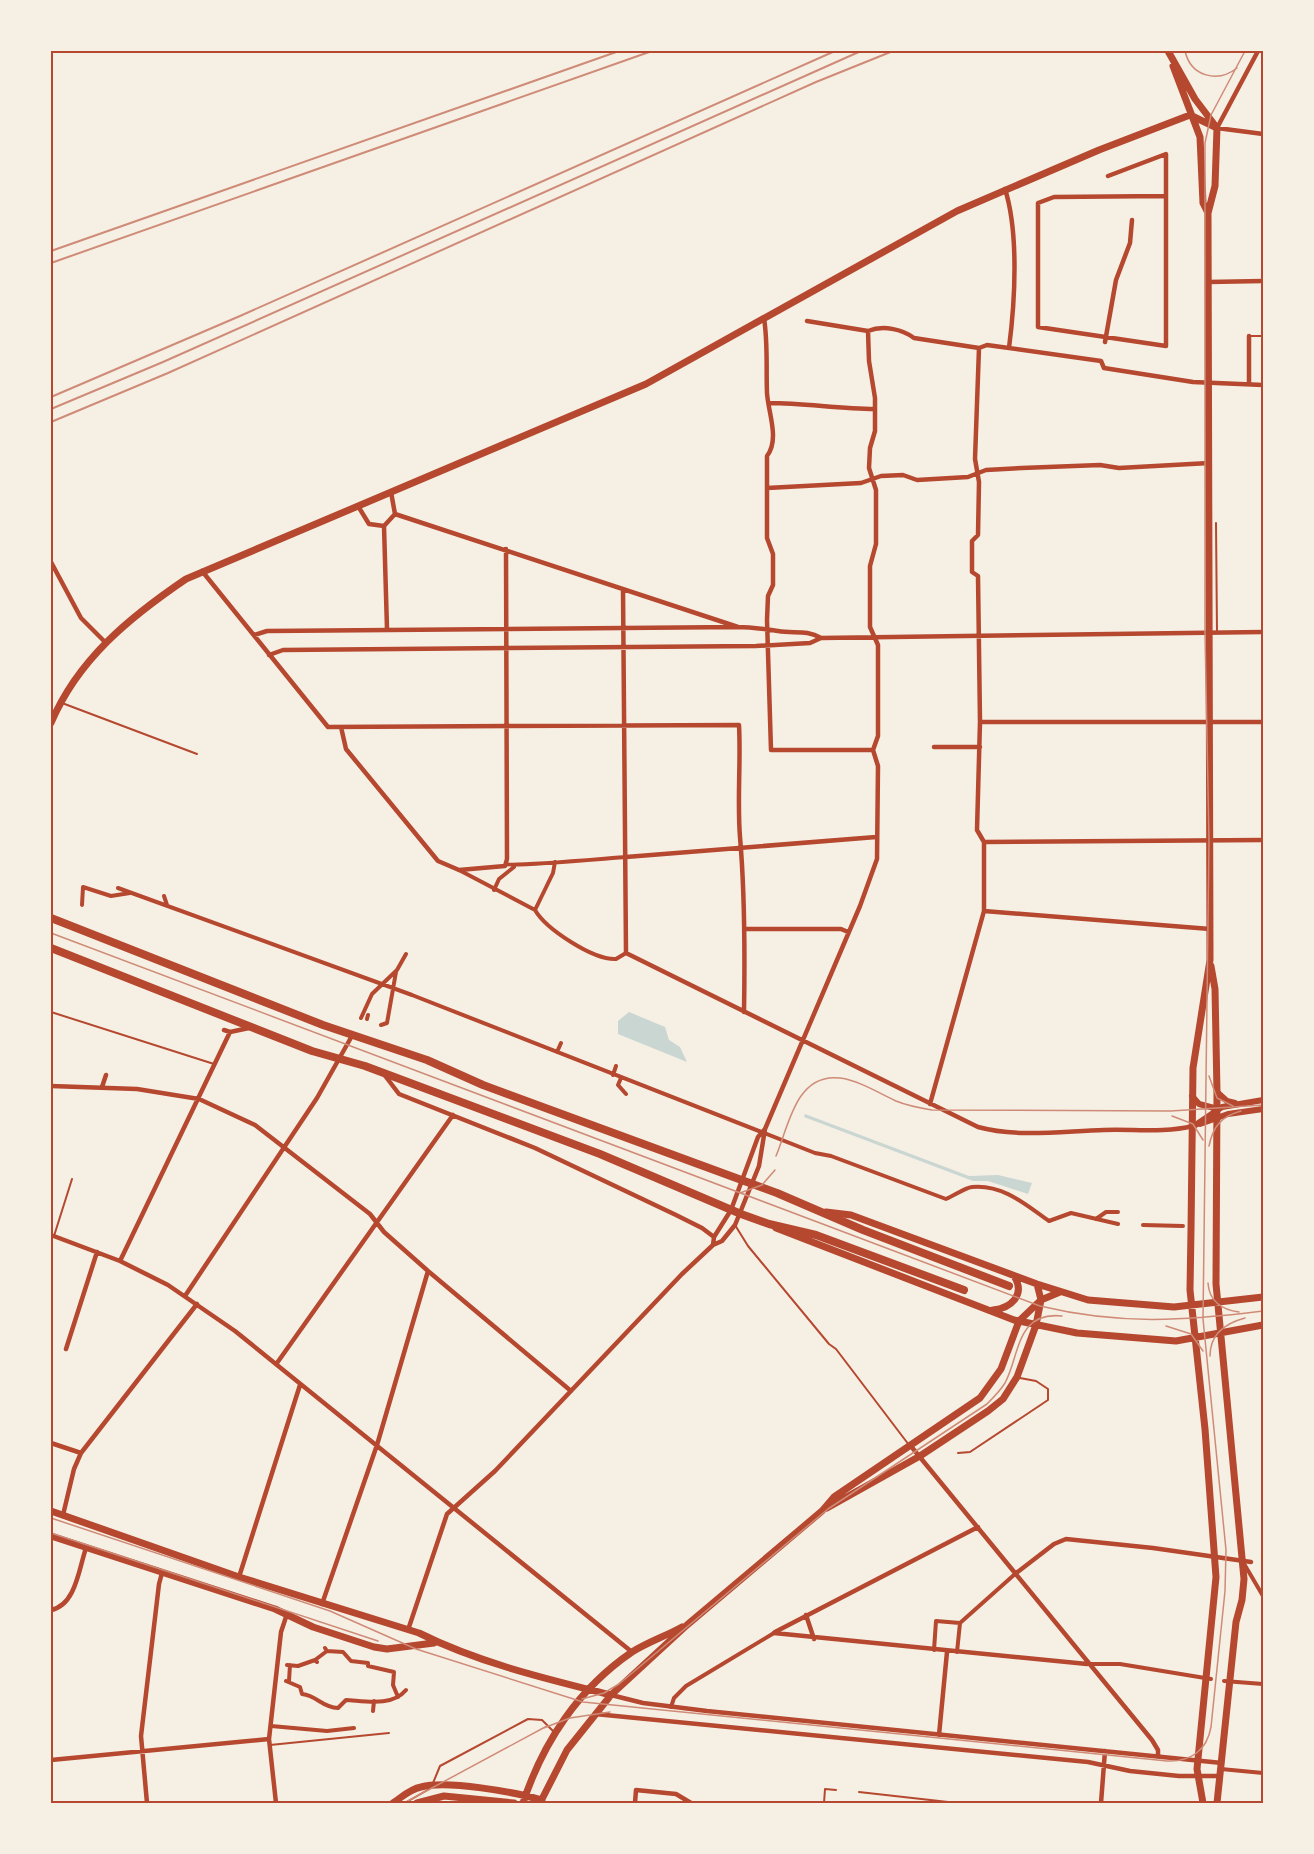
<svg xmlns="http://www.w3.org/2000/svg" width="1314" height="1854" font-family="Arial,sans-serif">
<rect width="100%" height="100%" fill="#f6efe4"/>
<path fill="#c9d6d2" d="M629 1012 665 1027 669 1040 680 1047 687 1062 618 1034V1021Z
M805 1114 969 1176 998 1175 1032 1183 1028 1194 988 1181H973L804 1117Z"/>
<g fill="none" stroke-linecap="round" stroke-linejoin="round">
<path stroke="#b5482f" stroke-width="2" d="M1249 336H1263
M1216 523 1217 633
M62 703 197 754
M51 1012 214 1064
M735 1225 748 1246 829 1344 836 1349 909 1445
M54 1236 72 1179
M958 1453 970 1452 1048 1400V1389L1036 1381 1020 1378
M270 1745 389 1733
M433 1783 440 1766 528 1719 542 1720 554 1732
M859 1792 957 1803
M405 1803 431 1788
M824 1803 825 1789 836 1790"/>
<path stroke="#b5482f" stroke-width="4" d="M506 864C512 867 610 858 626 857
M459 870 535 910C546 929 593 960 616 959L626 953
M118 888 412 995 815 1153 831 1156 946 1199C954 1196 964 1188 972 1187 1003 1184 1026 1205 1049 1221L1071 1213 1118 1224
M494 890 499 879 514 867
M164 896 167 905
M82 905 83 887 111 896 130 893
M535 910 553 873 555 862
M361 1018 372 994 397 970 406 954
M367 1019 368 1015
M381 1025 387 1023 396 972
M557 1052 561 1043
M613 1075 616 1066
M621 1078 618 1085 626 1094
M1096 1219 1106 1212H1118
M1143 1225 1183 1226
M1243 1562 1263 1596
M960 1623 1015 1574
M325 1648 327 1651 343 1652 351 1661 368 1663V1666L394 1672 393 1685 398 1697
M934 1650 936 1621 960 1623
M957 1652 960 1623
M315 1660 327 1651
M1087 1664H1120L1211 1679
M287 1665 298 1666 315 1660 317 1662
M286 1681 300 1687 302 1694C318 1696 321 1707 338 1708L346 1700C365 1701 392 1707 406 1690
M289 1681 290 1665
M1224 1681 1263 1684
M671 1707 674 1698 686 1686 774 1633
M373 1711 374 1701
M271 1726 327 1731 354 1728
M1221 1769 1263 1773"/>
<path stroke="#b5482f" stroke-width="4.5" d="M1258 51 1217 128 1263 134
M1108 176 1166 154V346L1038 327V203L1054 197 1166 196
M1005 189C1019 233 1015 302 1009 348
M1208 282 1263 281
M764 318C768 343 766 368 767 393 768 412 780 439 767 456V538L773 554V585L768 596 767 620 771 750H873
M807 321 868 331C883 325 902 329 914 338L979 348 987 345 1101 361 1104 368 1193 382 1263 385
M1249 336V383
M1105 342 1116 280 1130 243 1132 220
M769 403C806 403 838 409 875 409
M767 488 861 483 881 476 903 475 917 480 968 477 986 470 1022 468 1100 465 1119 468 1209 463
M358 506 369 524 384 526 395 514 391 492
M395 514 738 627C752 627 764 629 778 631 794 634 806 629 821 638
M384 526 387 629
M51 562 81 618 105 642
M202 571 328 727 739 725C741 762 737 800 740 837 745 895 745 953 744 1012
M623 589 626 953 978 1127C1019 1138 1063 1131 1104 1130 1134 1129 1164 1133 1193 1126
M254 635 267 631 738 627
M269 655 283 650 756 646 810 643 821 638 1263 632
M980 722H1263
M341 727 346 749 438 861 459 870 505 866 507 859 506 549
M934 747H980
M984 842 1263 840
M626 857 876 837
M984 911 1210 929
M745 929H841L848 932
M224 1030 230 1032 249 1028
M383 1073 399 1094 535 1148 676 1215 702 1228 714 1237
M51 1086 137 1089 199 1099 255 1125 370 1214 384 1232 428 1271 571 1391
M102 1087 106 1075
M930 1104 984 911V842L977 830 980 722 978 576 972 572V541L978 535 979 482 975 459 979 348
M51 1235 120 1261 168 1285 235 1331 632 1652
M713 1245 714 1237 731 1210 758 1137 765 1129 860 906 877 859 878 766 873 750 878 736V645L870 627V566L876 544V490L869 468 870 448 875 431V398L869 361 868 331
M120 1261 230 1032
M185 1296 317 1098 353 1034
M66 1349 97 1252
M277 1363 453 1115
M51 1443 81 1453
M910 1445 1152 1740 1158 1750V1756
M63 1515 74 1469 81 1453 197 1304
M1015 1574 1054 1544 1066 1539 1153 1548 1251 1562
M239 1577 300 1385
M322 1604 377 1445 428 1271
M51 1610C76 1605 79 1568 86 1548
M806 1615 814 1639
M408 1630 447 1514 495 1471 682 1274 713 1245 722 1241 735 1225 759 1166 765 1129
M775 1632 978 1527
M774 1633 1087 1664
M611 1695 643 1703 707 1711 1222 1763
M595 1714 1088 1762 1130 1771 1179 1776H1220
M939 1735 947 1652
M51 1760 269 1739
M147 1803 141 1736 159 1584 162 1573
M276 1803 269 1739 281 1632 287 1614
M635 1803 636 1790 676 1794 691 1803
M1101 1803 1105 1751"/>
<path stroke="#b5482f" stroke-width="6" d="M1217 1092 1227 1101 1235 1103
M1192 1096 1199 1104 1218 1109
M1200 1124 1228 1114 1263 1109
M1194 1126 1222 1107 1263 1100"/>
<path stroke="#b5482f" stroke-width="7" d="M1168 51 1195 99 1217 128 1215 186 1208 213 1210 960 1193 1068 1191 1230 1190 1290 1205 1429 1216 1577 1197 1769 1203 1803
M1173 66 1200 137 1203 203 1208 213
M1190 115 1215 127
M51 723C78 659 130 617 186 579L646 384 957 211 1099 150 1190 115
M1211 966 1215 989 1217 1092 1216 1284 1244 1579 1242 1600 1236 1622 1217 1803
M826 1212 851 1215 1037 1284 1088 1300 1174 1307 1263 1297
M776 1228 1014 1320 1077 1333 1176 1341 1263 1325
M993 1310C1011 1308 1026 1295 1014 1276
M827 1508 920 1456 988 1411 1003 1399 1017 1377 1036 1325 1041 1300 1037 1284
M51 1511 239 1577 419 1633C479 1663 547 1679 611 1695
M51 1536 275 1609 313 1627 374 1647 387 1649 434 1643
M393 1803C402 1797 410 1789 421 1787 447 1780 515 1792 542 1800
M417 1803 444 1796 514 1803
M523 1803C543 1742 579 1688 632 1652 648 1642 666 1636 682 1627
M540 1803 567 1750 611 1695 687 1625 822 1511 834 1497 980 1398 1001 1369 1019 1321 1041 1300 1060 1292"/>
<path stroke="#b5482f" stroke-width="8" d="M51 918 323 1025 427 1060 483 1085 777 1193 863 1230 1009 1286
M51 948 312 1051 365 1066 600 1154 741 1214 769 1224 816 1235 964 1290"/>
<path stroke="#cf8b77" stroke-width="1.5" d="M1185 51C1191 77 1218 83 1237 68
M51 933 1040 1306C1119 1325 1184 1321 1263 1311
M1209 1076 1217 1098 1233 1106
M1172 1116 1193 1124 1203 1140
M1209 1146C1213 1126 1222 1116 1241 1111
M776 1156C784 1137 789 1113 801 1096 827 1059 866 1087 896 1101 908 1106 920 1108 932 1110L1171 1111 1263 1105
M740 1193 762 1185 775 1170
M1208 1283C1209 1301 1222 1310 1239 1312
M1166 1326 1191 1334 1203 1351
M1210 1356C1210 1334 1226 1323 1245 1318
M51 1518 330 1611 416 1649 583 1702 1167 1761C1191 1762 1207 1750 1211 1727L1225 1591 1226 1550 1203 1319 1209 841 1205 633V143L1211 115 1245 51
M51 1533 378 1641
M582 1699 604 1693 619 1684 828 1509 987 1404C993 1398 1000 1391 1005 1383 1020 1355 1016 1311 1062 1316
M541 1729 570 1718 610 1712
M404 1803 547 1726"/>
<path stroke="#cf8b77" stroke-width="2" d="M51 251 619 51
M51 263 652 51
M51 397 240 316 835 51
M51 409 163 362 861 51
M51 422 168 373 816 82 893 51"/>
</g>
<rect width="1314" height="1854" fill="none" stroke="#f6efe4" stroke-width="105"/>
<rect x="52" y="52" width="1210" height="1750" fill="none" stroke="#b5482f" stroke-width="2"/>
</svg>
